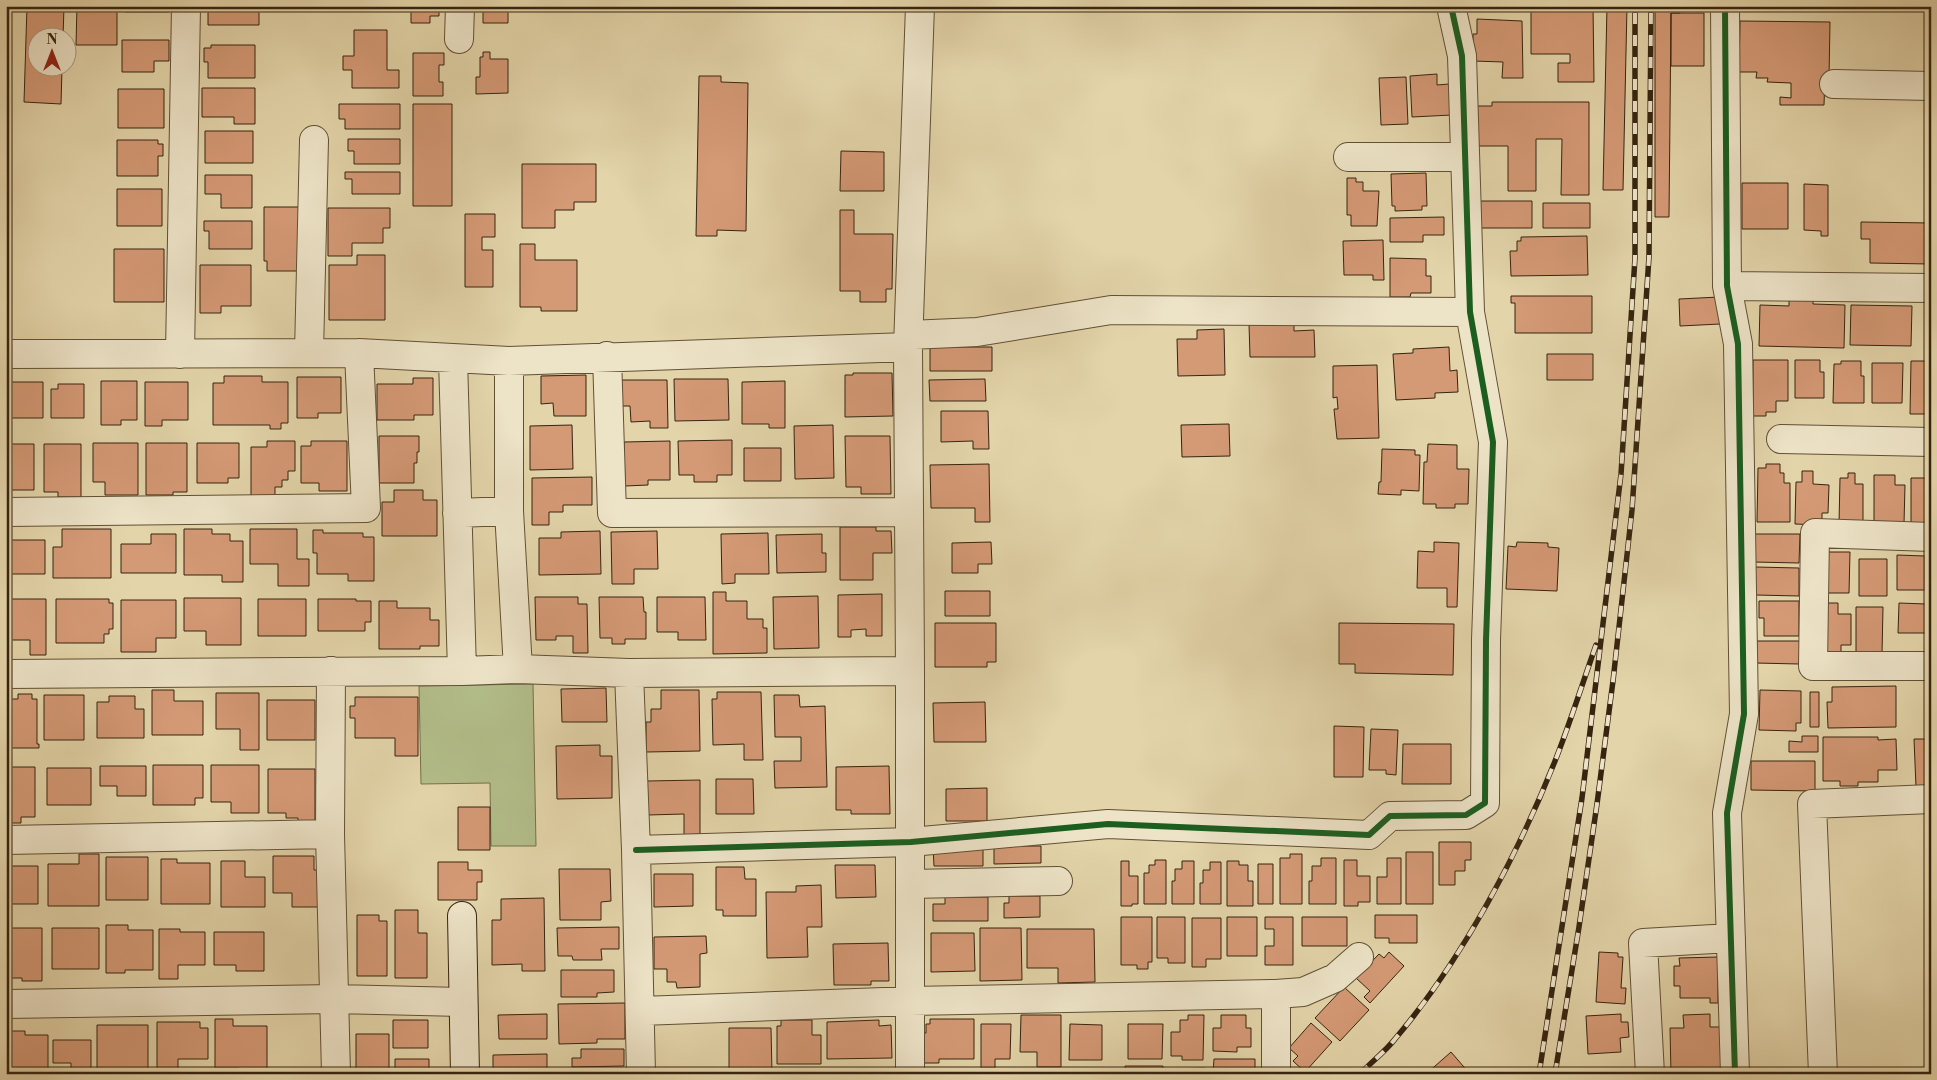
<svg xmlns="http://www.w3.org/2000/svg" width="1937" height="1080" font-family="'Libre Bodoni',serif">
<rect width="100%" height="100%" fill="#e3d4a9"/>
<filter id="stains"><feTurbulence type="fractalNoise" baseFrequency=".004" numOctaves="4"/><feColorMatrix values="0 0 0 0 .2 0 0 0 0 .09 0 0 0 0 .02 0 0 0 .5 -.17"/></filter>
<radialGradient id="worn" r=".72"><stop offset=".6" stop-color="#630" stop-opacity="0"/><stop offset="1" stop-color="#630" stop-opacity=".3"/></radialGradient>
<path fill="#b2bd89" stroke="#74704c" d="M533 684 536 846H491L490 783 421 784 419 686Z"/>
<path fill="#d49975" stroke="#362410" d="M27 6H64L63 38H38V68H62L61 104 24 102Z
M77 6H117V45H76Z
M125 6H169V12H125Z
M208 6H259V25H208Z
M411 6H441V11H439V16H430V23H411Z
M483 6H508V23H483Z
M602 6H641V9H602Z
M1531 6H1593L1594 82H1558V63H1570V54H1531Z
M1607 6H1627L1623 190H1603Z
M1655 6H1680V13H1671L1669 217H1655Z
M1739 6H1830V9H1739Z
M1671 13H1704V66H1671Z
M1477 19 1522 21 1523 78H1502L1503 62 1473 61V34H1477Z
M1740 21 1830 22 1829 78H1825L1824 105H1780V97L1791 98V83L1767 82 1768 78H1756L1757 72H1739Z
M354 30H387V70H399V88H352V70H343V56H354Z
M122 40H169V61H154V72H122Z
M211 45H255V78H208V62H204V48H211Z
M483 52H490V59H508V93L476 94V77H480V57H483Z
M413 53H444V65H439V82H443V96H413Z
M1437 74V85L1449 84 1452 115 1412 117 1410 76Z
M699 76H721V82L748 83 746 231 717 230V236H696Z
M1406 77 1408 124 1381 125 1379 78Z
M202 88H255V124H234V117H202Z
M118 89H164V128H118Z
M1492 102H1589V195H1561L1562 139H1536V191H1508V146H1475V106H1492Z
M339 104H400V129H345V119H339Z
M413 104H452V206H413Z
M205 131H253V163H205Z
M348 139H400V164H354V151H348Z
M117 140H158V144H163V156H158V176H117Z
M841 151 884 152V191H840Z
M522 164H596V202H574V210H555V228H522Z
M345 172H400V194H352V179H345Z
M1426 173 1427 206H1422V210L1395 211V206H1392L1391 174Z
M205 175H252V208H221V194H205Z
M1347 178H1356V182H1363V191H1379L1377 226H1351V215H1347Z
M1742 183H1788V229H1742Z
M1804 184 1828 185V236H1821V231L1804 230Z
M117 189H162V226H117Z
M1476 201H1532V228H1476Z
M1543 203H1590V228H1543Z
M264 207H299V271H267V261H264Z
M328 208H390V228H383V243H352V256H328Z
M840 210H854V234H893L892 289H886V302H860V291H840Z
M465 214H495V237H482V250H493V287H465Z
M1444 217V235H1423V242H1390V218Z
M204 221H252V249H209V231H204Z
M1861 222 1931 223V264L1870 263V239H1861Z
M1587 236 1588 275 1511 276 1510 251H1517V241H1521V237Z
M1383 240 1384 280H1373V275H1344L1343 241Z
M520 244H535V260H577V311H541V307H520Z
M114 249H164V302H114Z
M357 255H385V320H329V265H357Z
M1390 258 1426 259V276H1431V293H1411L1410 297H1390Z
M200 265H251V306H221V313H200Z
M1511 296H1592V333H1515V303H1511Z
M1719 297 1720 324 1680 326 1679 299Z
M1789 299 1813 300V304L1845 305 1844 348 1759 346 1760 305 1789 306Z
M1851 305 1912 306 1911 346 1850 345Z
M1249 324H1294V331L1314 330 1315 357H1250Z
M1224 329 1225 375 1178 376 1177 339H1197V330Z
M930 347H992V371H930Z
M1449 347 1450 371 1457 370 1458 392 1435 393V398L1396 400 1393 354 1413 353V349Z
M1547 354H1593V380H1547Z
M1753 360H1788V401H1776V412H1766V416H1753Z
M1795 360H1820V372H1824V398H1795Z
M1841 361H1861V376H1864V403H1833L1834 364H1841Z
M1911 361H1929L1931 365V401H1928V414H1910Z
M1872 363H1903L1902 403H1872Z
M1377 365 1379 438 1337 439 1334 409H1338L1337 397 1333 398V366Z
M853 373H892L893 416 845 417V375H853Z
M586 375V416H554L553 403 541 404V376Z
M224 376H262V382H288V423H281V429H270V425H213V383H224Z
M297 377H341V413H318V418H297Z
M413 378H433V415H414V420H377V384H413Z
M674 379H728L729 420 675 421Z
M985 379 986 401H930L929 380Z
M621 380H667L668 428H650V421L631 422 630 406H621Z
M101 381H137V420H121V425H101Z
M785 381V428H769V424H742V382Z
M6 382H43V418H6Z
M145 382H188V420H162V426H145Z
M58 384H84V418H51V389H58Z
M941 411H988L989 449H973V441L941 442Z
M1229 424 1230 456 1182 457 1181 425Z
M572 425 573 469 530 470V426Z
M833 425 834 478 795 479 794 426Z
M379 436H419V452H417V463H414V483H379Z
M845 436H890L891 494H861V487H846Z
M732 440V475H717V482H694V475H679L678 441Z
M267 441H295V471H288V480H282V487H275V498H251V447H267Z
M311 441H347V491H319V483H301V446H311Z
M670 441V480H648V485L625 486 624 442Z
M93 443H138V495H105V482H93Z
M146 443H187V492H173V495H146Z
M197 443H239V478H228V483H197Z
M6 444H34V490H6Z
M44 444H81V497H58V492H44Z
M1428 444 1457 445V469H1469L1468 504H1455V508H1436V504H1423L1424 462H1427Z
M744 448H781V481H744Z
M1382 449 1415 450V455H1420L1419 491 1401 490V495L1378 494 1379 482H1381Z
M989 464 990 522H975V508H931L930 465Z
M1766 464H1780V473H1784V483H1790V522H1757L1758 468H1766Z
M1802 471H1813V484L1829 485 1828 513H1822V525L1795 524 1796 482H1802Z
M1848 473H1855V484H1863V524H1839L1840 478H1848Z
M1874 475H1895V485H1905L1904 524H1874Z
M592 477V505H563V512H549V525H532V478Z
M1911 478H1931V528H1911Z
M394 490H423V500H437V536H382V502H394Z
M840 527H876V531H891L892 553H873V580H840Z
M62 529H111V578H53V547H62Z
M184 529H212V534H230V541H243V582H222V575H184Z
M250 529H297V559H309V586H278V564H250Z
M313 530H323V533H363V537H374V581H348V574H317V553H313Z
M600 531 601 574 539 575V538H561V532Z
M657 531 658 569H634V584H612L611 532Z
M768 533 769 574H735V583L722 584 721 534Z
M151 534H176V573H121V544H151Z
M822 534V553H826V572L777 573 776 535Z
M1753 534H1800L1799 563 1753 562Z
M6 540H45V574H6Z
M991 542 992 564H978V573H952V543Z
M1434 542 1459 543 1457 607H1447V588H1417L1418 551 1434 552Z
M1517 542 1548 543V547L1559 548 1557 591 1506 589 1508 546 1516 547Z
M1823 552H1850L1849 593H1827Z
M1897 555 1925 556V590H1897Z
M1859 559H1887V596H1859Z
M1755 567 1799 568V596L1755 595Z
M945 591H990V616H945Z
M713 592H726V601H747V619H763V628H767V653L713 654Z
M882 594V636H866V629L851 630V637H838V595Z
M818 596 819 648 774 649 773 597Z
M535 597H578V604H587L588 653H573V636H556V640H536Z
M599 597H643L644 612H646V639H625V644H612V638H600Z
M657 597H705L706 640H678V632H657Z
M184 598H241V645H206V631H184Z
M6 599H46V655H30V640H11V633H6Z
M56 599H109V603H113V629H109V634H104V643H56Z
M258 599H306V636H258Z
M318 599H356V601H371V622H365V631H318Z
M121 600H176V638H156V652H121Z
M379 601H397V608H430V620H439V646H420V649H379Z
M1759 601H1799V636H1764V618H1759Z
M1825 603H1838V614H1851V645H1841V654H1825Z
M1899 603 1926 604V633H1898Z
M1929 605H1931V651H1928Z
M1856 607H1883L1882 654H1856Z
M935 623H996V662H987V667H935Z
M1339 623 1454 624 1453 675 1355 673V664H1339Z
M1755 641H1800L1799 664 1755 663Z
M1896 686V727L1828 728 1827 702H1832V687Z
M606 688 607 722H562L561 689Z
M152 690H174V701H203V735H152Z
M661 690H699L700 751 646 752V722H651V709H661Z
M1760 690 1801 691V723H1796V731L1759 730Z
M717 692H761L763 760H744V744L713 745 712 699H717Z
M1810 692H1819V727H1810Z
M216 693H259V750H240V729H216Z
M18 694H32V699H37V744H39V748H6V699H18Z
M44 695H84V740H44Z
M774 695H799L800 707 825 706 827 787 775 788 774 761H801V737H775Z
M109 696H135V709H144V738H97V702H109Z
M355 697H418V756H395V738H355V718H350V706H355Z
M267 700H315V740H267Z
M985 702 986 742H934L933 703Z
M1334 726 1364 727 1363 777H1334Z
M1371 729 1398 730 1396 775 1386 774V770H1369Z
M1802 736H1818V752H1789V741L1802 742Z
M1823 737H1878V740L1896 739 1897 770H1878V782H1858V786H1840V781H1823Z
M1914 739H1931V786L1916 787Z
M1403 744H1451V784H1402Z
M600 745V756H612V798L557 799 556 746Z
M1751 761H1815V791L1751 790Z
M153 765H203V798H195V805H153Z
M211 765H259V813H231V802H211Z
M100 766H146V796H117V786H100Z
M889 766 890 814H851V810H836V767Z
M6 767H35V817H21V823H6Z
M47 768H91V805H47Z
M268 769H315V821H298V818H286V813H268Z
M716 779H753L754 814H716Z
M700 780V834L684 835V814L648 815 647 781Z
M987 788V821H946V789Z
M458 807H490V850H458Z
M1439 842H1471V860H1465V871H1455V885H1439Z
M994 846H1041V863L994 864Z
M933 847H983V866H934Z
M1406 852H1433V904H1406Z
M79 854H99V906H48V864H79Z
M1290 854H1302V904H1280V858H1290Z
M273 856H314V870H320V907H292V893H273Z
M106 857H148V900H106Z
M1321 858H1336V904H1309V881H1312V866H1321Z
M1387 858H1401V904H1377V877H1387Z
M161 859H177V863H210V904H161Z
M1155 860H1166V904H1144V873H1149V865H1155Z
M1344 860H1357V876H1370V902H1358V906H1344Z
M221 861H245V877H265V907H221Z
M1121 861H1129V876H1138V904H1132V906H1121Z
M1182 861H1194V904H1172V881H1175V869H1182Z
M1227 861H1239V865H1248V881H1253V906H1227Z
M438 862H468V870H482V882H477V900H438Z
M1210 862H1221V904H1200V883H1203V870H1210Z
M1258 864H1273V904H1258Z
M835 865H875L876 897 836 898Z
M6 866H38V904H6Z
M716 867H744L745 879H756V916H723V910H716Z
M559 869H610L611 901 601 902V920H560Z
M654 874H693V906L654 907Z
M821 885 822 927H807L808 957 767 958 766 892H796V886Z
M1009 896H1040V917L1004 918V903H1009Z
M945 897H988V921H933V904H945Z
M544 898 545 971H522V964L492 965V920H501V899Z
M395 910H418V933H427V978H395Z
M357 915H379V921H387V976H357Z
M1375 915H1417V943H1389V938H1375Z
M1121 917H1152V962H1148V969H1137V965H1121Z
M1157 917H1185V963H1168V958H1157Z
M1227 917H1257V956H1227Z
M1265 917H1293V965H1265V946H1274V929H1265Z
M1302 917H1347V946H1302Z
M1192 918H1221V959H1206V967H1192Z
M106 925H128V930H153V970H125V973H106Z
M619 927V949H601L602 960H573L572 956H558L557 928Z
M6 928H42V981H22V978H10V973H6Z
M52 928H99V969H52Z
M980 928H1021L1022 980 980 981Z
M159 929H180V932H205V965H178V979H159Z
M1027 929H1094L1095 982 1058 983V968H1027Z
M214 932H264V971H236V965H214Z
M931 933H974L975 971 931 972Z
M706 936 707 953 700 954V987L677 988 676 982H667V969H654V937Z
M888 943 889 981H871V985H834L833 944Z
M1389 952 1404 966 1370 1003 1364 997 1370 991 1356 978 1379 954 1384 958Z
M1599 952 1618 953V957H1623L1621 988H1626L1625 1004 1596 1002Z
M1718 957V1003H1710V998H1680V986H1674V966H1680L1679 958Z
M561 970H614V992L597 993V997H561Z
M1344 987 1369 1010 1340 1041 1315 1018Z
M625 1003V1039H597V1043L559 1044 558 1004Z
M547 1014V1039H499L498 1015Z
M1621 1014V1022H1628L1629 1037 1620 1038 1621 1052 1588 1054 1586 1016Z
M1710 1014V1027H1720L1721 1074H1671L1670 1028H1684L1683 1015Z
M1021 1015H1061V1067H1037V1052H1020Z
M1188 1015H1204L1203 1060H1182V1056H1171V1032H1180V1020H1188Z
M1221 1015H1246V1028H1251V1047H1237V1052L1213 1051V1028H1221Z
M215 1019H233V1026H267V1074H239V1068H215Z
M930 1019H974V1059H939V1063H923V1033H926V1024H930Z
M393 1020H428V1048H393Z
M781 1020H812V1035H821V1064H777V1026H781Z
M879 1020V1026L891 1025 892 1058 827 1059V1022Z
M157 1022H200V1028H208V1059H178V1074H157Z
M1311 1023 1332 1042 1305 1072 1293 1061 1298 1056 1289 1048Z
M981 1024H1011L1010 1059H995V1068H981Z
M1070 1024 1102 1025V1060H1069Z
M1128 1024H1163L1162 1059H1128Z
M97 1025H148V1071H97Z
M729 1028H771L772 1074H729Z
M6 1031H25V1035H48V1074H6Z
M356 1034H389V1074H356Z
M53 1040H91V1074H71V1063H53Z
M581 1049H624V1066L572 1067V1058H581Z
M1451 1052 1470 1074H1426Z
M547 1054V1074H493V1055Z
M395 1059H429V1074H395Z
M1214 1059H1255V1074H1213Z
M1125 1066H1163V1074H1125Z
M1205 1068V1074H1170L1169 1069Z"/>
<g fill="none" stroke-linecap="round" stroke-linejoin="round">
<defs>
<path id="street" d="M1725 6 1727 286 1738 344 1744 714 1727 813 1735 1074
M459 39 460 6
M1834 84 1931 86
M1348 157H1465
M1727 286 1931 288
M909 335 977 332 1111 310 1470 312
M309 353 314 140
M6 354 359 353 509 361 908 347
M180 354 186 6
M607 356 612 513 909 512
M453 359 462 671
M509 361V511L518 669
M1781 439 1931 442
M6 512 366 508 359 353
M457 513 509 511
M1931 537 1815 533 1813 666H1931
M331 671 330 834 336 1074
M629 673 636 850 641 1074
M6 674 462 671 518 669 629 673 910 671
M6 840 330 834
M636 850 911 842 1108 824 1369 835 1390 816 1466 815 1485 803 1486 640 1493 442 1470 312 1462 56 1451 6
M911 884 1058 881
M1276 994 1303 992 1335 978 1359 957
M6 1004 335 999 462 1002
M641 1011 910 1001 1276 994V1074
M910 1074V671L908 347 920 6
M1650 1074 1643 943 1731 938
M1823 1074 1812 804 1931 799"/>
<path id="secondary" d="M462 916 465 1074"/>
</defs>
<use href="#street" stroke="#615036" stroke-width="30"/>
<use href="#secondary" stroke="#362410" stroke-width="30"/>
<use href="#street" stroke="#ede3c7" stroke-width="28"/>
<use href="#secondary" stroke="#ede3c7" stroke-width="28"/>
<defs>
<path id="rail" d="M1360 1074C1371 1062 1385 1052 1395 1039 1462 960 1519 853 1557 756 1571 720 1583 682 1596 645
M1539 1074 1582 798 1621 474 1635 258V6
M1555 1074 1579 927 1597 804 1613 681 1632 510 1649 257 1651 6"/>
</defs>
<use href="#rail" stroke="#362410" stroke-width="5.5"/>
<use href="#rail" stroke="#ede3c7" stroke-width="4" stroke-dasharray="11" stroke-linecap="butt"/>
<defs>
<path id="cycleway" d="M1725 6 1727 286 1738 344 1744 714 1727 813 1735 1074
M636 850 911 842 1108 824 1369 835 1390 816 1466 815 1485 803 1486 640 1493 442 1470 312 1462 56 1451 6"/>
</defs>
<use href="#cycleway" stroke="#ede3c7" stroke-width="9"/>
<use href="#cycleway" stroke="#1b5e20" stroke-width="6"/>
</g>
<rect width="1937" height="1080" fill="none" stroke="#e3d4a9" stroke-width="25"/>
<rect x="8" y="8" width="1922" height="1065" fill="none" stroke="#362410" stroke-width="2.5"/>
<rect x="12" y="12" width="1912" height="1055" fill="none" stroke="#362410"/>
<g transform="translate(52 52)"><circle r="24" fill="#ede3c7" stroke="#a4977e"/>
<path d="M0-4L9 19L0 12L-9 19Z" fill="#8f2418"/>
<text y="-8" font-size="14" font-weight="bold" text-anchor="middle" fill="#362410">N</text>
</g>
<rect width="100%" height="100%" filter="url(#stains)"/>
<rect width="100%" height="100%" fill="url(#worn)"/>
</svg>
